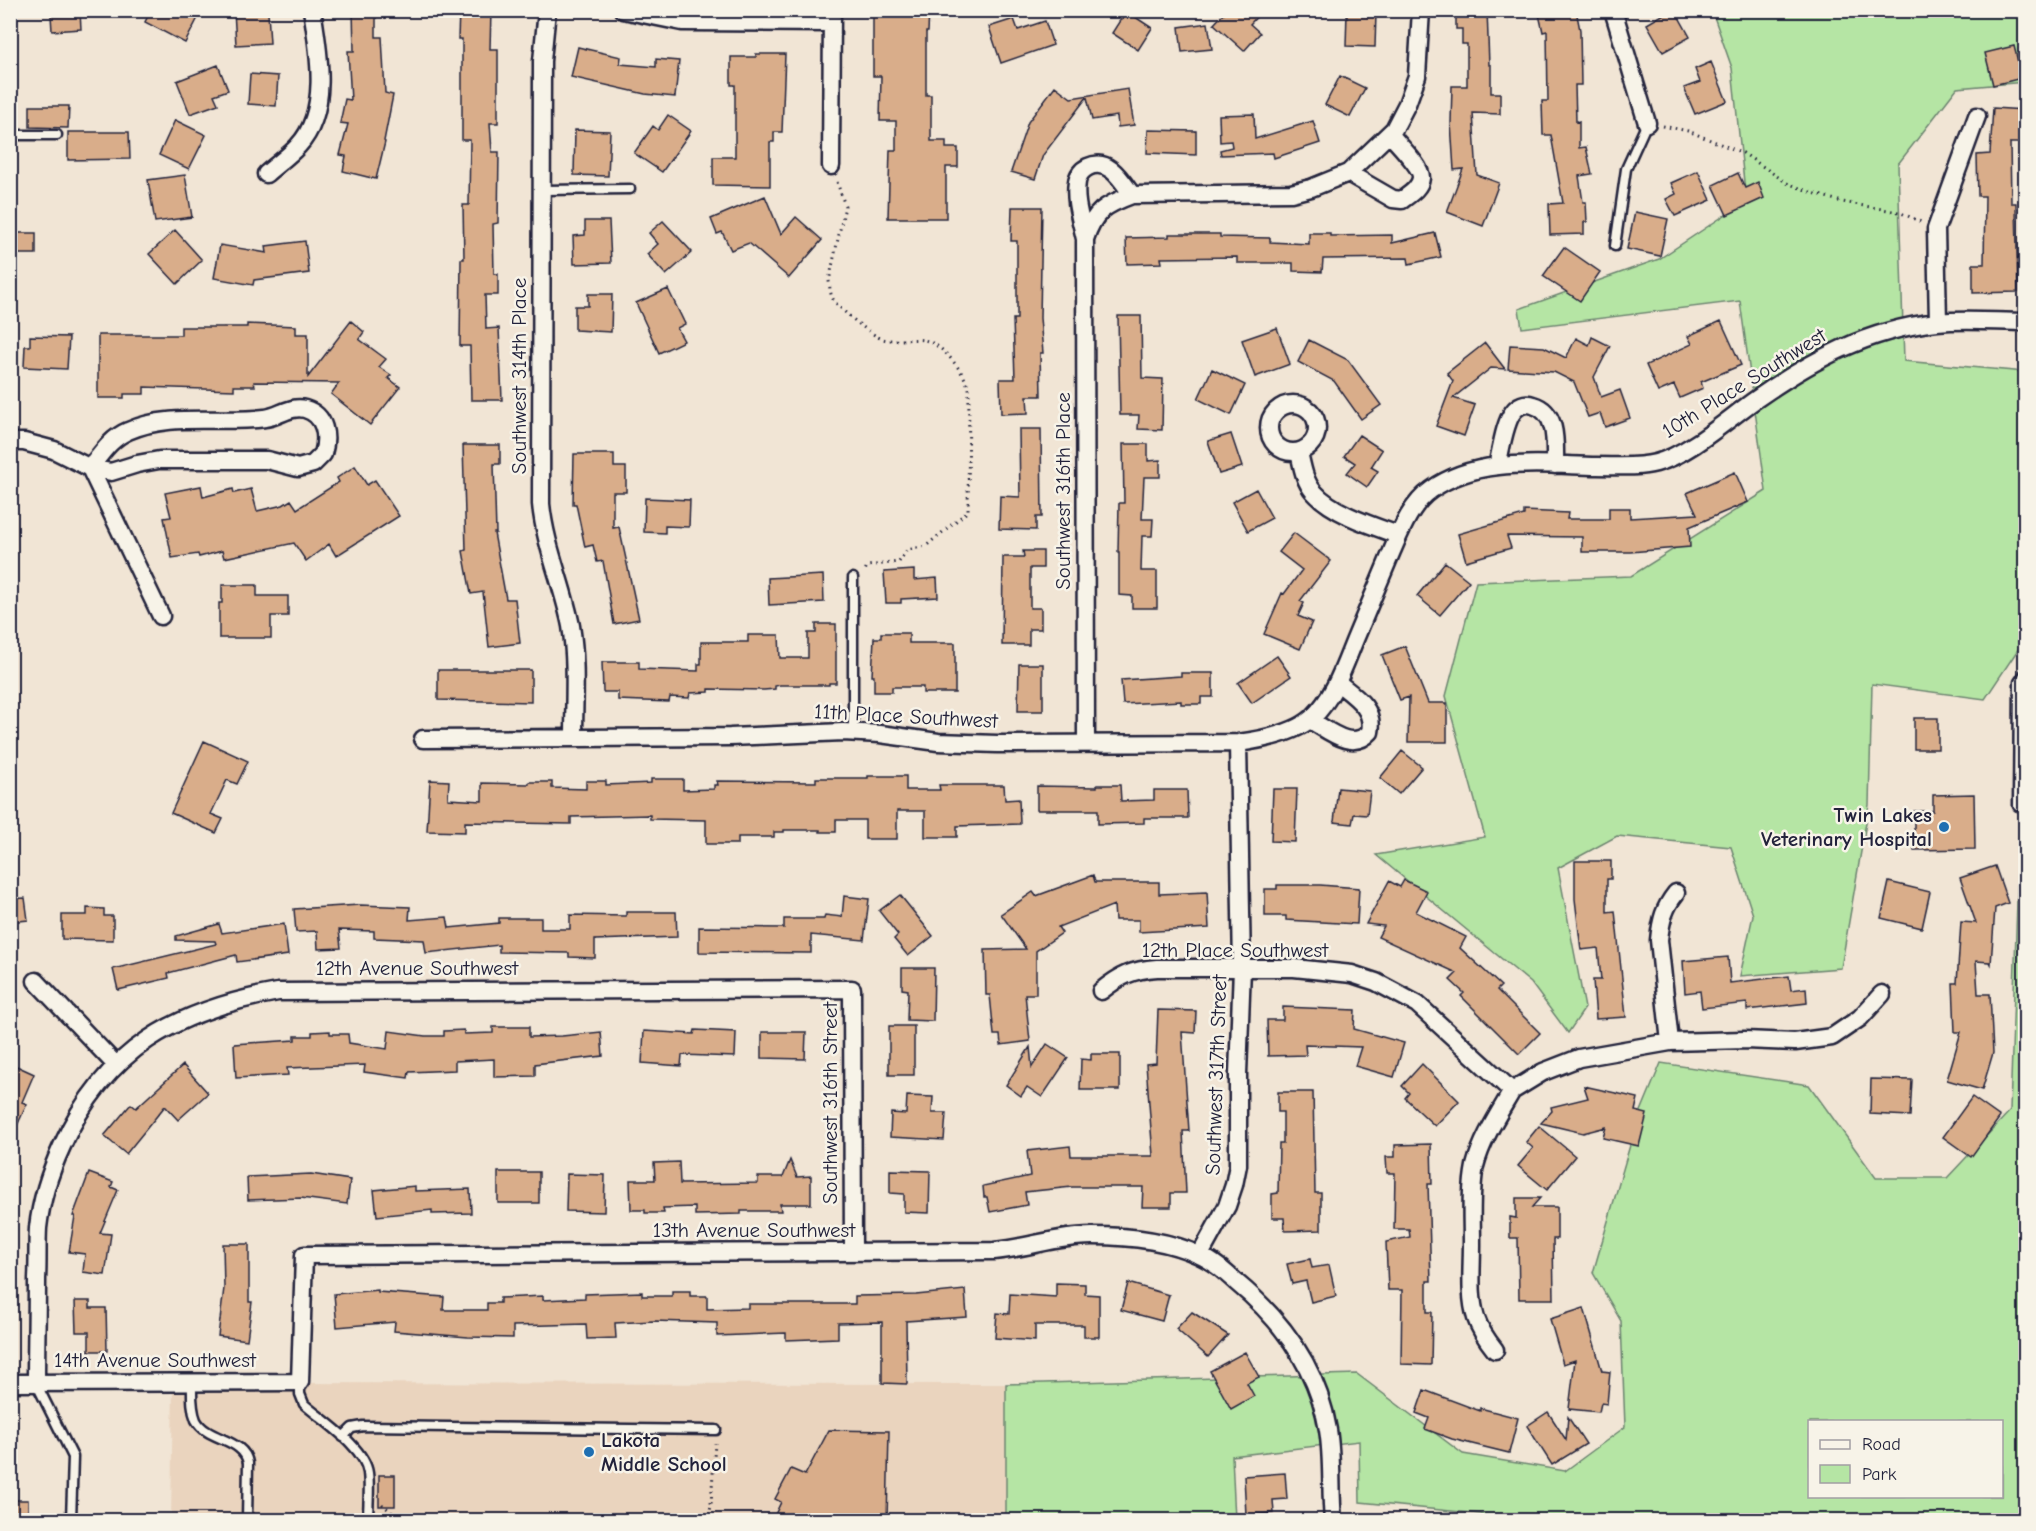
<svg xmlns="http://www.w3.org/2000/svg" width="2036" height="1531" font-family="'Comic Neue',sans-serif">
<rect width="100%" height="100%" fill="#f1e5d5"/>
<filter id="ink" filterUnits="userSpaceOnUse"><feTurbulence type="fractalNoise" baseFrequency=".0167" numOctaves="2"/><feDisplacementMap in="SourceGraphic" scale="12" xChannelSelector="R" yChannelSelector="G"/><feConvolveMatrix kernelMatrix="1 2 1 2 8 2 1 2 1" color-interpolation-filters="sRGB"/></filter>
<g filter="url(#ink)">
<path fill="#ead4be" d="M173 1383 1006 1384V1520H171Z"/>
<path fill="#b5e5a4" stroke="#6c8470" stroke-width="1.5" fill-rule="evenodd" d="M1712 11H2025V82L1957 88 1898 164 1904 361 2025 372V639L1985 699 1872 684 1869 805 1841 968 1740 976 1753 915 1731 847 1617 836 1558 868 1585 1008 1568 1033 1531 983 1376 855 1485 837 1446 696 1476 582 1631 576 1766 491 1740 301 1522 328 1519 309 1659 259 1746 201 1732 68Z
M2025 839V1520H1488L1481 1514 1360 1502 1359 1441 1232 1456 1235 1520H1006V1384L1357 1374 1463 1454 1565 1471 1625 1427 1621 1321 1593 1273 1637 1121 1661 1063 1809 1085 1876 1178H1947L2010 1111 2019 842ZM1810 1422H2002V1496H1810Z"/>
<path fill="#d9ad8a" stroke="#22223b" stroke-width="1.5" d="M151 10H202L185 43 145 22Z
M234 10H261V13H268L270 43 236 45Z
M353 10H376V37H382L385 93 393 95 384 141 385 142 376 179 343 171 346 156 340 155 348 124 340 123 345 99 351 100 348 51H354Z
M459 10H491L490 49H498V123H490L492 152H499L498 223 493 224 494 274H498V295H485L486 329 499 328 502 400H471L470 346H460L461 259H464L463 205H469L470 140H462V39H458Z
M873 10H929L928 32H926V95H931V141H946V148H958V167H946V218H888L890 150H896V121H880L881 76H873Z
M1227 10H1263L1250 24 1260 33 1244 51 1214 24Z
M1487 10 1489 65H1491V93H1500V114L1473 113 1477 175 1499 183 1483 226 1447 212 1463 169 1454 170 1451 123 1452 86H1467V44H1462V29H1456V11Z
M1538 10H1576L1580 30 1581 85H1575L1576 122 1579 121V148L1586 147 1592 174 1579 176 1583 202H1586L1587 222H1584V234L1550 235 1549 204 1563 203 1551 135H1543L1542 101H1548L1547 31 1543 32Z
M1671 10H1675L1690 37 1663 52 1647 24Z
M1126 11 1152 28 1138 50 1112 33Z
M80 12 81 29 52 31 51 15Z
M1347 12 1376 13 1375 47 1346 46Z
M1014 19 1018 30 1045 21 1053 45 1001 63 989 27Z
M1208 23 1212 49 1182 52 1179 27Z
M2014 46 2022 78 1993 85 1985 53Z
M578 47 621 57 620 64 656 67V59L679 61 675 97 645 94 571 77Z
M756 54H785L782 132H774V142H770V186L713 185V157H735V85H731V57H756Z
M1711 62 1727 101 1695 114 1684 88 1700 82 1695 69Z
M218 65 228 90 214 95 218 104 190 114 177 81Z
M250 74 278 76 276 106 248 104Z
M1340 76 1365 88 1350 117 1325 105Z
M1055 86 1071 98 1128 89 1134 125 1118 127 1117 116 1092 120 1087 97 1043 155 1035 179 1011 172 1028 122Z
M30 106H69L68 128 30 127Z
M1993 108 2025 110 2024 143H2010L2011 203H2016L2018 292 1973 293V264H1984L1985 196H1978L1977 155 1990 154Z
M1254 114 1255 139 1313 121 1320 143 1274 158 1273 153 1221 155 1220 150 1232 147 1231 141 1220 142 1219 115Z
M668 115 691 131 662 172 634 153 653 126 658 130Z
M175 120 206 135 189 169 159 155Z
M575 130 610 131 608 176 574 175Z
M1148 130 1196 131V155L1147 153Z
M68 132H129L130 159 68 160Z
M1698 171 1711 200 1675 216 1666 199 1676 194 1671 183Z
M1738 173 1745 188 1758 182 1764 198 1727 215 1713 185Z
M185 175 192 217 155 222 148 180Z
M765 196 781 234 796 217 822 240 789 278 749 243 731 250 722 232 717 234 711 219Z
M1012 207H1042L1040 318 1043 353H1040L1041 396H1027L1028 413 1001 414 1000 379H1015L1013 319H1017V241H1011Z
M1635 212 1668 219 1660 256 1627 249Z
M585 221H609L611 263 574 264 573 236 585 235Z
M663 221 692 252 666 275 647 254 658 244 649 233Z
M175 230 202 260 177 284 149 254Z
M10 233H36V254H10Z
M1309 233H1330V236L1392 235V243L1435 233 1441 257 1409 264 1408 258 1323 259 1322 272 1293 271V263H1237V257L1161 258 1162 263 1127 264 1126 238 1169 237V234H1220V237L1270 238V242L1309 244Z
M305 241 309 273 254 280 253 285 214 278 220 245 267 253 266 246Z
M1564 247 1600 272 1580 301 1543 276Z
M668 289 685 324 677 328 684 341 659 353 636 303Z
M588 294H612L611 332 575 330V306H588Z
M1118 316H1141L1142 378 1163 379 1162 430 1138 429 1139 415H1120Z
M351 321 364 332 359 339 386 359 379 367 391 375 388 378 400 387 370 425 331 394 339 383 254 382 255 386H234V390L144 387V394H124V398H98V335H181V327H247V324L296 326V334H308V377Z
M1721 321 1741 365 1701 382 1703 388 1680 398 1674 385 1658 392 1646 365 1692 344 1688 336Z
M1277 328 1290 364 1255 377 1242 340Z
M30 336 69 337 67 369 24 367 25 346H30Z
M1592 337 1610 346 1594 377 1601 397 1620 390 1630 418 1605 427 1600 413 1588 417 1574 382 1554 372 1508 369 1510 345 1544 347 1566 358 1576 338 1589 345Z
M1309 340 1348 360 1381 405 1361 419 1334 381 1298 362Z
M1485 343 1505 369 1491 368 1453 398 1475 405 1464 436 1436 426 1453 381 1447 373Z
M1212 369 1245 385 1231 415 1198 399Z
M1019 429H1041L1042 517H1036V530L999 529 1000 496 1020 497Z
M1231 434 1242 467 1219 474 1208 441Z
M1359 435 1382 450 1371 467 1378 471 1367 487 1347 473 1355 463 1344 456Z
M1123 444H1148V461L1160 460V477H1144L1142 519H1153L1152 536H1142L1141 571H1157V608H1132V596L1119 595V552H1118L1119 503H1124Z
M463 445H500V464H494L496 533H494L506 599H515L520 643 489 647 483 592 471 594 463 551 466 550Z
M574 454H614V467H626V492H613V528L619 527 639 619 614 624 603 561 597 562 593 545 585 547 576 504H573Z
M355 466 367 485 375 480 399 516 336 556 329 544 306 561 294 543 224 558 222 551 199 557 198 554 172 558 164 518 171 517 165 493 201 486 203 497 233 489 234 493 251 489 257 511 283 505 291 500 297 509 339 482 337 478Z
M1735 472 1748 502 1689 527 1690 547 1630 552H1582V537L1507 536 1511 548 1466 561 1458 534 1524 515V511L1568 513 1567 519H1609V508H1630V518L1697 514 1687 493Z
M1256 489 1272 518 1248 531 1232 502Z
M645 498 690 500 689 527 665 526V533L644 532Z
M1294 533 1331 561 1300 601 1304 603 1298 616 1312 622 1300 649 1264 634 1282 593 1284 594 1302 570 1279 552Z
M1023 551H1043V568H1030V608H1041V629H1029V645H1002L1003 557H1024Z
M1445 562 1469 581 1440 615 1417 596Z
M914 570V580L937 578 938 597 901 599V603H886L884 572Z
M823 575 824 602 769 605 768 578Z
M222 585H257V596H288V616H271V638H219V603H222Z
M816 624H836V683H829V685H780L775 686V689L764 690 709 689V692L690 693 689 698 670 697 669 702 618 700V692H603L602 662H639V669L698 671V664H701V642H748V635H779L780 658H808V633H816Z
M881 633H909V643H955V693H923V687H892V692H874V676H872L874 638H881Z
M1405 646 1428 703H1447V742H1408L1409 697 1400 700 1382 655Z
M1277 656 1291 676 1252 703 1238 683Z
M1019 664H1043V711H1018Z
M438 670H531V702L438 700Z
M1181 673H1213V697H1201V704H1181V701L1123 704 1121 680 1181 676Z
M1914 718H1938V749H1914Z
M204 741 248 761 237 784 227 780 211 814 223 819 216 833 171 813Z
M1402 751 1422 767 1399 794 1380 778Z
M868 776H906V790H940L939 785H1004L1005 800 1019 799 1020 824 957 826V837H925V811H897V839H865V820H836V832H820V830H784V832H774V837H738V844H706V820L650 819V815L571 817V824L465 822V832L427 831 430 780 449 781 448 799 482 801V783L529 784V782H552V788L586 789V781H606V785L651 783V779H683V790L714 789V785H718L717 781 816 782V778H868Z
M1097 785H1120L1121 801 1154 800V790H1187L1188 818H1144V823L1098 824V810H1037V786L1097 787Z
M1338 788 1370 791 1367 815 1354 814 1352 824 1334 822Z
M1273 789H1297L1295 842 1271 841Z
M1974 794 1975 849 1914 850V811H1933V795Z
M1575 861H1611V879H1607V912L1615 911 1626 1017 1596 1019 1593 980H1601L1598 948 1581 950 1575 899Z
M1995 866 2008 903 1995 908 1991 964 1990 962 1976 961 1978 994H1990L1993 1053 1982 1090 1947 1080 1961 1032H1955L1953 983H1957L1961 922 1976 923 1960 878Z
M1093 875 1095 882H1159V894L1207 892 1209 928 1139 932V920H1115L1114 905 1058 927 1062 933 1036 951V994H1025L1030 1041 1001 1045 1000 1035H994L990 995H986L985 950 1026 949 1001 914 1033 892 1036 896Z
M1404 880 1427 891 1416 912 1466 937 1460 948 1501 986 1497 990 1540 1033 1519 1054 1461 996 1464 993 1450 980 1457 973 1378 937 1384 926 1366 924 1389 881 1400 887Z
M1889 882 1930 892 1922 928 1881 918Z
M1277 885H1320L1359 888 1357 924 1286 920V916H1265V889H1277Z
M900 895 933 936 908 956 894 939 898 935 879 911Z
M844 896 869 899 864 940 811 935V953L699 952V927L784 928V919H824L825 915 842 917Z
M25 898 28 920 10 922V899Z
M360 905 410 907 409 920 447 917 449 928 499 923V918H541V929H570V915L626 916V912H676L677 937 595 940V958L569 957V953L499 952V945L426 953 424 940 374 938V931L339 930 341 948 318 949 317 931 296 932 294 909Z
M87 908 104 909V916H113V940L62 939V915H87Z
M219 924 222 933 284 924 288 955 237 962 236 955 168 973 169 978 118 990 113 969 216 944 215 941 176 940V936Z
M1728 957 1730 983 1789 976 1791 990 1806 988 1807 1003 1747 1010V1003L1702 1008 1700 991 1685 993 1683 961Z
M902 968H934L933 1021 907 1020 908 990 902 989Z
M1283 1007 1355 1010 1354 1029 1404 1043 1394 1077 1355 1066 1361 1047 1305 1045 1306 1055 1268 1056 1267 1020H1283Z
M1158 1010 1196 1011 1195 1033 1182 1032 1189 1131H1183L1186 1193H1171V1207H1142L1143 1187H1072L1025 1192 1027 1205 990 1212 987 1197H984L983 1186 1030 1176 1027 1151 1070 1146 1071 1156H1153L1146 1064 1156 1063Z
M889 1026H914V1075H889Z
M493 1027H529V1037L562 1036 601 1032 603 1056 535 1064V1076L494 1077V1059L455 1061V1070L409 1072 408 1078 364 1072 365 1065 287 1068 288 1075 236 1078 234 1044 295 1040V1036H312V1032L330 1031V1034H348L349 1043 387 1049 389 1031 425 1036H444V1031L464 1030V1034L493 1033Z
M695 1030 736 1032 735 1057 682 1055 681 1066 642 1063 644 1031 694 1034Z
M762 1032H806L805 1059 762 1058Z
M1047 1044 1068 1058 1042 1097 1027 1087 1021 1096 1006 1085 1030 1047 1032 1067Z
M1091 1054H1120V1090H1080L1081 1059 1091 1060Z
M10 1063 34 1074 22 1102 27 1104 10 1141Z
M1422 1064 1459 1101 1435 1126 1405 1098 1409 1093 1402 1086Z
M183 1065 208 1093 178 1120 165 1106 126 1154 104 1136 131 1104 136 1108Z
M1871 1079 1912 1080 1910 1116 1870 1114Z
M1584 1086 1638 1098 1635 1111 1647 1114 1639 1146 1603 1138 1606 1127 1583 1133 1541 1123 1552 1111 1551 1107 1588 1098Z
M1278 1092H1313L1315 1193H1321V1230L1285 1231 1284 1218H1272V1194L1278 1193 1279 1143H1283V1112H1278Z
M907 1096 933 1097 932 1113H946L944 1140 890 1137 891 1113 906 1114Z
M1972 1097 2000 1117 1971 1157 1943 1137Z
M1539 1126 1575 1156 1547 1190 1518 1166 1533 1148 1526 1142Z
M1431 1144 1432 1184H1428L1431 1281H1427V1312H1432L1431 1365 1401 1364 1402 1290H1388L1386 1242 1410 1237 1409 1229H1394L1395 1173H1387L1386 1157H1395V1145Z
M790 1160 797 1177 811 1176V1204H780L781 1211H741V1214L695 1215V1207L663 1208 664 1213H645V1210H631L630 1180H655L654 1163 679 1162 680 1184 758 1183V1177H783Z
M890 1170 930 1171 929 1213 904 1212V1194L890 1193Z
M498 1172H539V1203H498Z
M89 1173 113 1182 111 1187 118 1190 100 1233 111 1234 105 1275 83 1272 85 1254 69 1252 75 1216H73Z
M311 1174 350 1180 347 1204 301 1198 248 1200 247 1177Z
M567 1174 605 1175 604 1212 566 1211Z
M415 1186V1191L470 1189 471 1213 432 1214V1210L377 1216 374 1190Z
M1516 1198H1540L1532 1207H1557V1239H1553L1554 1299H1519L1518 1238H1510V1217L1516 1218Z
M223 1244H249V1302H252L247 1340 218 1336 224 1288Z
M1310 1259 1312 1268 1329 1265 1336 1296 1311 1302 1306 1281 1292 1284 1287 1264Z
M1056 1283 1085 1284V1294L1099 1295V1337H1084V1325H1035V1341L995 1338 997 1313 1009 1314 1010 1294 1056 1297Z
M1128 1283 1169 1295 1162 1321 1121 1310Z
M378 1290V1292L444 1297 443 1310H487V1303H500V1298L543 1296V1300L585 1298V1294L642 1292V1296H672V1291H690V1296H707V1309L748 1308V1304H855V1296L916 1295 965 1290 967 1317 906 1321 907 1384 882 1383V1322L838 1323V1338L786 1340V1333L717 1336V1323L654 1321 615 1323 616 1338 587 1339 586 1324 513 1326V1338L468 1337 394 1331 395 1322 337 1327 334 1294Z
M75 1301H90V1308H106L107 1351H89V1332H76Z
M1584 1308 1602 1371 1610 1372 1607 1404 1601 1403 1599 1412 1569 1409 1575 1360 1563 1364 1550 1319Z
M1192 1312 1228 1335 1208 1357 1176 1329Z
M1245 1352 1259 1377 1247 1383 1254 1396 1231 1409 1210 1371Z
M1424 1390 1480 1411V1408L1518 1418 1509 1453 1452 1439 1425 1429 1429 1418 1416 1413Z
M1548 1412 1566 1440 1568 1417 1586 1444 1552 1465 1527 1426Z
M829 1430 889 1431 887 1521H772L781 1502 775 1499 791 1469 805 1475Z
M1285 1473 1287 1499 1273 1500 1274 1513 1246 1515 1244 1476Z
M379 1475H395V1506H379Z
M10 1500H28V1521H10Z"/>
<g fill="none" stroke-linecap="round" stroke-linejoin="round">
<defs>
<path id="service" d="M10 135H57
M542 190 630 189
M1615 246 1626 169 1647 123
M853 578V733
M2018 806 2019 682 2026 672
M300 1382V1394L304 1404C323 1421 365 1447 368 1473 370 1488 368 1505 368 1520
M36 1383 73 1457 71 1520
M192 1383C192 1395 191 1408 196 1420 207 1441 244 1438 248 1463L247 1520
M343 1437 352 1428 363 1426 716 1430"/>
<path id="minor" d="M547 10 542 61 541 504C545 546 563 585 571 626 577 662 574 701 574 738
M623 10 682 22 832 23
M1613 10 1647 123
M831 166 832 10
M1348 173 1393 199 1402 200C1410 194 1420 188 1421 178 1422 167 1397 143 1390 134
M266 174C276 165 289 156 298 146 330 112 319 52 312 10
M1085 239C1094 211 1105 205 1132 195L1291 193 1311 188 1348 173 1394 129 1407 104 1417 76 1421 10
M1938 322 1936 229 1977 116
M1269 428a24 24 0 1 1 48 0a24 24 0 1 1-48 0Z
M10 442H24L54 450 90 468 111 472 137 464 159 460H267L298 468 313 464 323 454C328 437 326 415 305 409 291 405 278 417 265 418 221 424 170 412 128 431 111 438 101 454 90 468
M1299 452C1302 465 1304 481 1314 492 1332 513 1373 526 1398 535
M1497 466C1501 451 1504 424 1513 412 1518 405 1525 402 1533 405 1558 412 1555 444 1555 465
M90 468 161 616
M1310 720C1328 730 1352 752 1370 732 1375 708 1354 696 1337 682
M423 739 730 737 843 732 880 734 938 742 997 744 1238 743C1260 740 1295 733 1312 718 1335 696 1344 666 1356 637 1368 609 1380 580 1392 551 1401 530 1411 504 1431 490 1478 456 1543 465 1597 466 1617 466 1637 468 1656 463 1688 455 1728 419 1755 400 1812 360 1867 330 1937 322 1966 319 1997 322 2026 322
M1086 743 1085 239C1081 220 1074 201 1077 182 1078 175 1082 170 1088 167 1109 157 1122 181 1132 195
M36 981 115 1064
M1101 991C1121 975 1132 970 1157 968H1294L1352 974 1376 982 1417 1004 1512 1091 1543 1072 1579 1058 1670 1042 1745 1040 1795 1042 1832 1037 1860 1018 1882 994
M1670 1042 1659 940C1661 920 1664 908 1676 893
M1200 1255 1227 1206 1234 1185 1238 1165V1074L1242 968 1238 743
M1495 1350C1487 1340 1480 1330 1476 1318 1469 1295 1472 1269 1472 1244 1472 1218 1470 1191 1475 1166 1482 1139 1498 1115 1512 1091
M10 1383 300 1382 304 1255 994 1251C1027 1248 1058 1236 1092 1236 1128 1236 1167 1240 1199 1255 1213 1261 1225 1272 1236 1282 1282 1320 1318 1369 1328 1430 1333 1460 1330 1490 1333 1520
M36 1383C36 1348 37 1314 37 1279 38 1262 37 1245 38 1228 41 1200 50 1172 62 1146 105 1049 177 1010 278 992L852 989 853 1252"/>
</defs>
<use href="#service" stroke="#22223b" stroke-width="13"/>
<use href="#minor" stroke="#22223b" stroke-width="21"/>
<path stroke="#22223b" stroke-width="3" stroke-dasharray="1.5 4.5" stroke-linecap="butt" d="M1663 126 1688 131 1743 153 1787 183 1813 193 1842 202 1899 212 1921 222
M837 182 845 206 829 281C830 288 830 296 835 302 843 312 872 336 883 339 896 342 911 338 924 340 942 343 965 373 969 389L968 511 926 546 907 550 899 562 867 566 864 573
M382 1504 400 1520
M705 1520 710 1512 711 1504 715 1443"/>
<use href="#service" stroke="#f7f3e8" stroke-width="8"/>
<use href="#minor" stroke="#f7f3e8" stroke-width="16"/>
</g>
</g>
<g fill="#1f6fb2" stroke="#f7f3e8" stroke-width="2">
<circle cx="1944" cy="827" r="6"/>
<circle cx="589" cy="1452" r="6"/>
</g>
<g text-anchor="middle" dominant-baseline="central" stroke-width="5" stroke-linejoin="round" paint-order="stroke">
<g font-size="21" fill="#22223b" stroke="#f7f3e8">
<text transform="translate(519 376) rotate(-90)">Southwest 314th Place</text>
<text transform="translate(1744 383) rotate(-32)">10th Place Southwest</text>
<text transform="translate(1063 491) rotate(-90)">Southwest 316th Place</text>
<text transform="translate(906 716) rotate(3)">11th Place Southwest</text>
<text x="1235" y="950">12th Place Southwest</text>
<text x="417" y="968">12th Avenue Southwest</text>
<text transform="translate(1216 1075) rotate(-88)">Southwest 317th Street</text>
<text transform="translate(830 1103) rotate(-90)">Southwest 316th Street</text>
<text x="754" y="1230">13th Avenue Southwest</text>
<text x="155" y="1360">14th Avenue Southwest</text>
</g>
<g font-size="21" font-weight="bold" fill="#22223b" stroke="#f7f3e8" text-anchor="end">
<text x="1932" y="815">Twin Lakes<tspan x="1932" dy="24">Veterinary Hospital</tspan></text>
<text x="601" y="1440" text-anchor="start">Lakota<tspan x="601" dy="24">Middle School</tspan></text>
</g>
</g>
<rect width="2036" height="1531" fill="none" stroke="#f7f3e8" stroke-width="36"/>
<rect x="18" y="18" width="2000" height="1495" fill="none" stroke="#22223b" stroke-width="2" filter="url(#ink)"/>
<rect x="1808" y="1420" width="195" height="78" fill="#f7f3e8" stroke="#a29fa3" stroke-width="1.5"/>
<rect x="1820" y="1440" width="30" height="9" fill="#f7f3e8" stroke="#a29fa3" stroke-width="1.5"/>
<text x="1862" y="1450" font-size="18" fill="#22223b">Road</text>
<rect x="1820" y="1465" width="30" height="18" fill="#b5e5a4" stroke="#a29fa3" stroke-width="1.5"/>
<text x="1862" y="1480" font-size="18" fill="#22223b">Park</text>
</svg>
